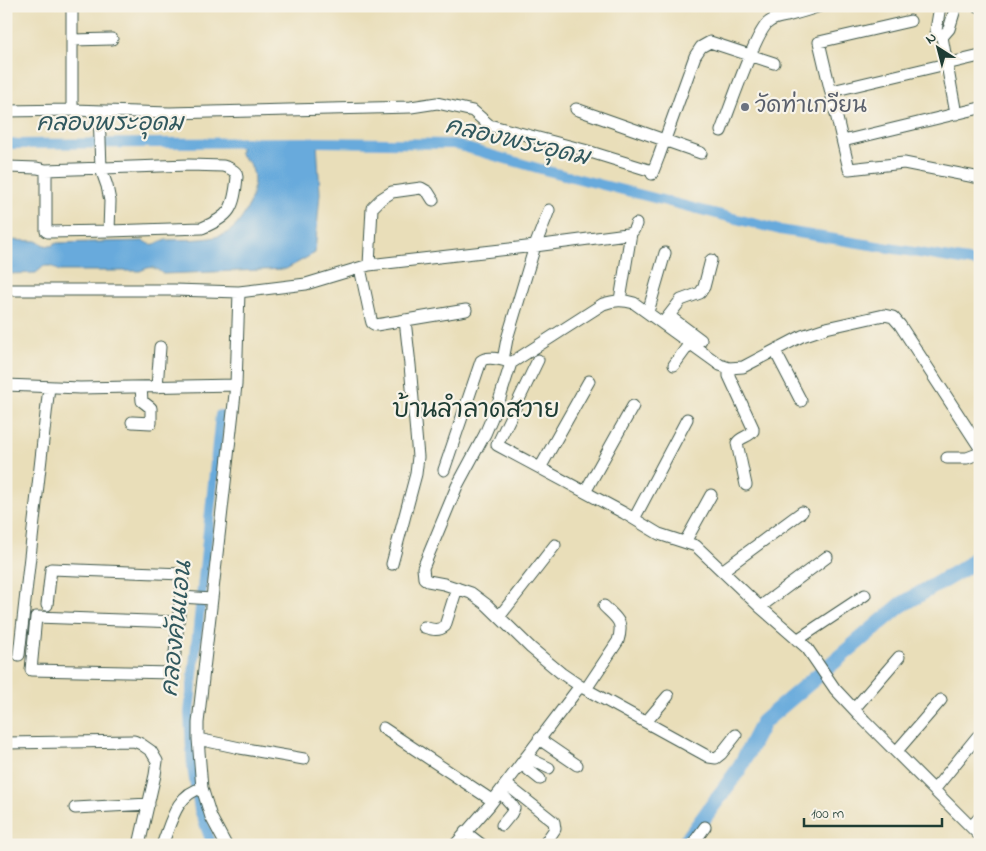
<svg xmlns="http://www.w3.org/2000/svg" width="986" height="851" font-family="'Indie Flower','Playpen Sans Thai',sans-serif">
<rect width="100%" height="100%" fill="#f7f3e8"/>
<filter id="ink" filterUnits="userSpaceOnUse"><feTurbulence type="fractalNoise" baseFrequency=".02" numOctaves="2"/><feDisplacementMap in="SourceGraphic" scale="10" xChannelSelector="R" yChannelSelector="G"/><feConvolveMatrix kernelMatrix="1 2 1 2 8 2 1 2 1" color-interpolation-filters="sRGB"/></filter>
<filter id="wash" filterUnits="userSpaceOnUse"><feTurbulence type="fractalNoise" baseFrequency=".0096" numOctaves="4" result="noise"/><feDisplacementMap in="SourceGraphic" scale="20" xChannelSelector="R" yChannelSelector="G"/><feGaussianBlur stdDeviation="1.12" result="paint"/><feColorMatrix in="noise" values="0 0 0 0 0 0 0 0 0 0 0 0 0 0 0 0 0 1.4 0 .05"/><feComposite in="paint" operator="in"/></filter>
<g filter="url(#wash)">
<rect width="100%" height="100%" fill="#e9deb9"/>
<path fill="#67aadc" stroke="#437488" d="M240 142H317L320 193 315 253 286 269 163 274C153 266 151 266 140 271H59L51 266H44L36 273 6 274V240L36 241 44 245 51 246 57 243 143 241C158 249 155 240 168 240 185 239 205 241 222 235 244 228 261 187 251 166 249 162 244 159 240 155Z"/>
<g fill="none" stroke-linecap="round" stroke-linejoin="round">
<path stroke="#67aadc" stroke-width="10" d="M6 144 317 142 453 144 548 171 780 230 980 263
M212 845 199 810 192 768 189 713 220 415"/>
<path stroke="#67aadc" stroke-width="16" d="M684 845 739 769 763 722 901 605 966 567 980 554"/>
</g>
</g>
<g filter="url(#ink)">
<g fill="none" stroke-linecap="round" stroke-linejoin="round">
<defs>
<path id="minor" d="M72 6V110
M940 6 936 30 942 37 949 29 956 6
M977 6 980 7
M910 21 819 42 849 169 904 163 980 178
M942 37 956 114
M72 40 112 39
M832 91 980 56
M576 109 701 153
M6 111 72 110 170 113 411 107 437 103 473 111 489 125 584 150 652 171
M721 131C729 111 756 30 769 22 774 18 781 17 787 16 798 13 809 10 820 6
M843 141 980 108
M8 167 37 168 46 170 189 165 223 166 229 168 234 171 236 173 237 177C234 208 231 216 202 228L109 231 110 201 107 186 101 169 99 111
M46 170V231L48 232 109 231
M652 174 659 156 695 56 701 47 710 42 774 63
M369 265 372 208 381 199 392 192 421 188 428 192 433 200
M360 268 371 319 372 323 376 325 466 310
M6 290H174L239 292 306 284 369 265 535 246 627 234C633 233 634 230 636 224
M620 300 631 233
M648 312 665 253
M669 316 701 340
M663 323 681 300 700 293 704 287 711 260
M775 351 801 401
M503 360 507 339 535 246 549 210
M538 360 497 445 624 513 659 534 696 546 760 607 807 648 835 689 865 721 980 836
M674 365 690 343
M729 368V376L753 428V431C749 437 740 437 737 443L746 485
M6 385 80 388 236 385 198 723V739L202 788 211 817 226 845
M236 385 239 292
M157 387 160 347
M132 422 151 423V408L142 401 141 387
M947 458H967L980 453
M540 468 589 381
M444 470 481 361C488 355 502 360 510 362
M585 492 633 406
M634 519 687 419
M685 542 711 495
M392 564 416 474 418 457 410 365 405 320
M722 571 802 512
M181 597 212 599
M47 605 51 569 183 574 173 673 31 670 36 617 178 622
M760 607 827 557
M499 617 555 545
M424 627C431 629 438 632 445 626L457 588
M797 640 865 595
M19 655 49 387
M586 689 618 641C624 621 617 619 604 606
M854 709 899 657
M646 722 668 696
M383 728 493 801
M736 735 721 754 716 758 709 757 580 686 561 673 531 648 487 605 471 593 444 584 428 581 424 578 423 568 457 486 485 434 499 401 511 363 603 304C615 300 623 300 634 303L720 365 729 368 743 367 802 336 826 328 884 315 893 317 900 325 980 448
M198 739 240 748 304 759
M539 739 577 765
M6 743 134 741 141 744 151 751 157 761 155 775 139 845
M896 752 941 700
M526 757 549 768
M521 764 540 779
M506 784 554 822 555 829 546 842V845
M934 790 977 737
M500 792 512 805 514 808 511 814 502 825
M75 808 149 804
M971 827 980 817
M465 832 482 845
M162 845C171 823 176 794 202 788
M455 845 489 806 580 686
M692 845 705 827"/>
</defs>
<use href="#minor" stroke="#3d5548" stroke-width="13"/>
<use href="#minor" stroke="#fff" stroke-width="11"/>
</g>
</g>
<circle fill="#6b7280" stroke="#f7f3e8" stroke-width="2" cx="745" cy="107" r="5"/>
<g text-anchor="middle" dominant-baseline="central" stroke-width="4.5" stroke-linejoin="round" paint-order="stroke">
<g font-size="22" fill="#5b616d" stroke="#f7f3e8" text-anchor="start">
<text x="755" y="107">วัดท่าเกวียน</text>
</g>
<g font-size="24" font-style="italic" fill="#31585e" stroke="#f7f3e8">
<text x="110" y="124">คลองพระอุดม</text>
<text transform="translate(517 143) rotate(13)">คลองพระอุดม</text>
<text transform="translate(178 629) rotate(-84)">คลองคันแอน</text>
</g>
<g font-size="25" fill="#1f3d34" stroke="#f7f3e8">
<text x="476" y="411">บ้านลำลาดสวาย</text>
</g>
</g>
<rect width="986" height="851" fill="none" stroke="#f7f3e8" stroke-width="25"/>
<g transform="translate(938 48) rotate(324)" stroke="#f7f3e8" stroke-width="4" paint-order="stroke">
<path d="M0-4L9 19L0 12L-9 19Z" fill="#1f3d34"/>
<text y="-8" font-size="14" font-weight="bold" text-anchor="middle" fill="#1f3d34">N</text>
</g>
<path d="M804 818v8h138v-8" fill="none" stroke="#1f3d34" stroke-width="2.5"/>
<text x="811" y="818" font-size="15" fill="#1f3d34" stroke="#f7f3e8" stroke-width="4" paint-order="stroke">100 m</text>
</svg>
